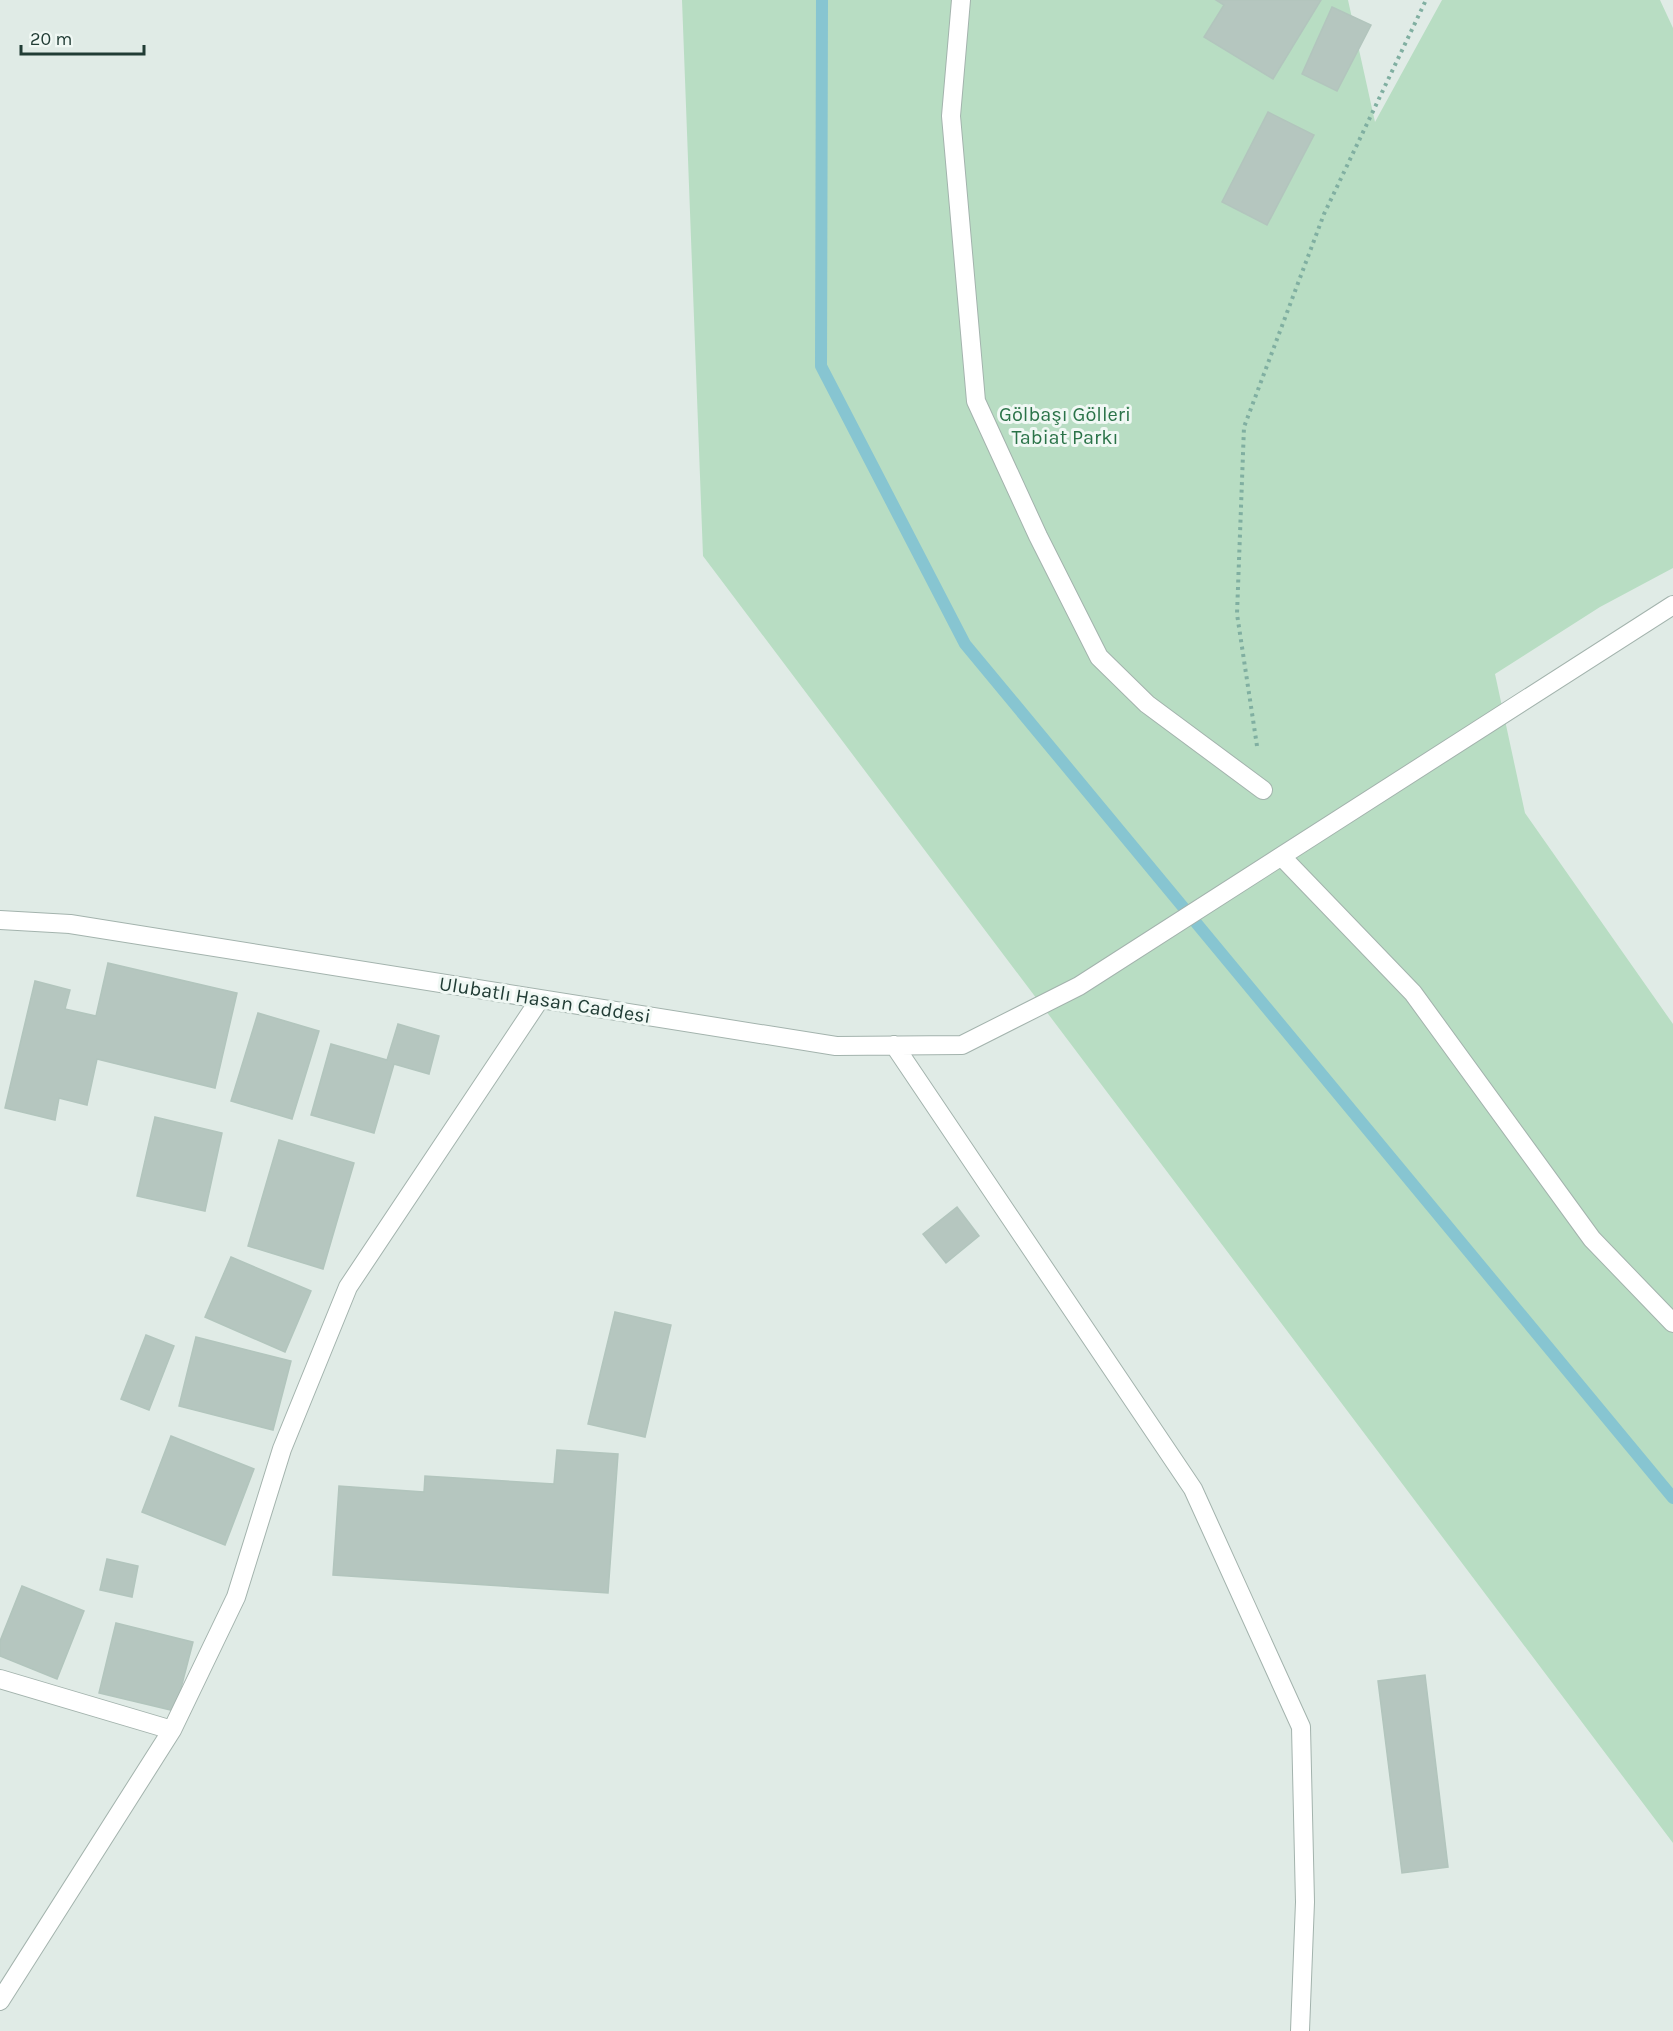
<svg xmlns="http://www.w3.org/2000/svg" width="1673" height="2031" font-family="Karla,sans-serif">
<rect width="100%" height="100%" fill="#e0ebe6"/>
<path fill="#b8ddc3" d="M682 0H1348L1375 122 1442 0H1660L1673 28V568L1600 607 1495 674 1525 813 1673 1024V1843L703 556Z"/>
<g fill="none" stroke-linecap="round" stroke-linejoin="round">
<path stroke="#87c5d1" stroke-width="12" d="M822 0 821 366 965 644 1673 1498"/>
</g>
<path fill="#b5c6bf" stroke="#b2c5bd" stroke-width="1.5" d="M1216 0H1321L1273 79 1204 37 1224 5Z
M1332 7 1371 25 1337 91 1302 74Z
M1268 112 1314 135 1267 225 1222 202Z
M108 963 237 993 215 1088 97 1059 87 1105 59 1098 55 1120 5 1108 35 981 70 990 65 1009 96 1016Z
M258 1013 319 1031 292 1119 231 1101Z
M398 1024 439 1036 429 1074 394 1064 374 1133 311 1115 331 1044 387 1060Z
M155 1117 222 1133 205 1211 137 1196Z
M279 1140 354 1163 323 1269 248 1246Z
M957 1207 979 1236 946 1263 923 1234Z
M231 1257 311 1291 285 1352 205 1317Z
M615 1312 671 1325 645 1437 588 1424Z
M146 1335 174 1346 149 1410 121 1399Z
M196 1337 291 1361 273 1430 179 1406Z
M171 1436 254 1469 225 1545 142 1512Z
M557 1450 618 1454 608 1593 333 1575 339 1486 424 1492 425 1476 554 1484Z
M107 1559 138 1566 132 1597 100 1590Z
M22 1586 84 1611 57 1679 0 1656V1641Z
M116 1623 193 1642 175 1711 99 1693Z
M1425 1675 1448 1867 1402 1873 1378 1681Z"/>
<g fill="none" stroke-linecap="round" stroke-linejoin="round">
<defs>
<path id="minor" d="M961 0 951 116 976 401 1038 536 1099 657 1147 704 1263 790
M1282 857 1413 993 1592 1239 1673 1323
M0 920 70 924 836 1046 962 1045 1079 986 1673 605
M894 1045 1193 1489 1301 1727 1305 1902 1300 2031
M0 1679 172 1730
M0 2001 172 1730 236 1597 282 1449 348 1287 540 999"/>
</defs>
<use href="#minor" stroke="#a3b3ad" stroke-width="20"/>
<path stroke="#80afa1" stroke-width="4" stroke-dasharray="3 4.5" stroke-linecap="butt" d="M1257 746 1237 614 1244 427 1324 214 1426 0"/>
<use href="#minor" stroke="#fff" stroke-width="18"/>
</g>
<g text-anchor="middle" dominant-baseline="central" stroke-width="6" stroke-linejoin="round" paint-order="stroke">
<g font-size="20" fill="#2a7348" stroke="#f0f8f4">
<text x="1065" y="414">Gölbaşı Gölleri<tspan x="1065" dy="23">Tabiat Parkı</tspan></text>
</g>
<g font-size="20" fill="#213c35" stroke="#f0f8f4">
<text transform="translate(545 1000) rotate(9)">Ulubatlı Hasan Caddesi</text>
</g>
</g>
<path d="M21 45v9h123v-9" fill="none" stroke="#213c35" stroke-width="3"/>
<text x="30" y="45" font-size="18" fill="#213c35" stroke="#f0f8f4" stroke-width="4.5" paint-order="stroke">20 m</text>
</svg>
